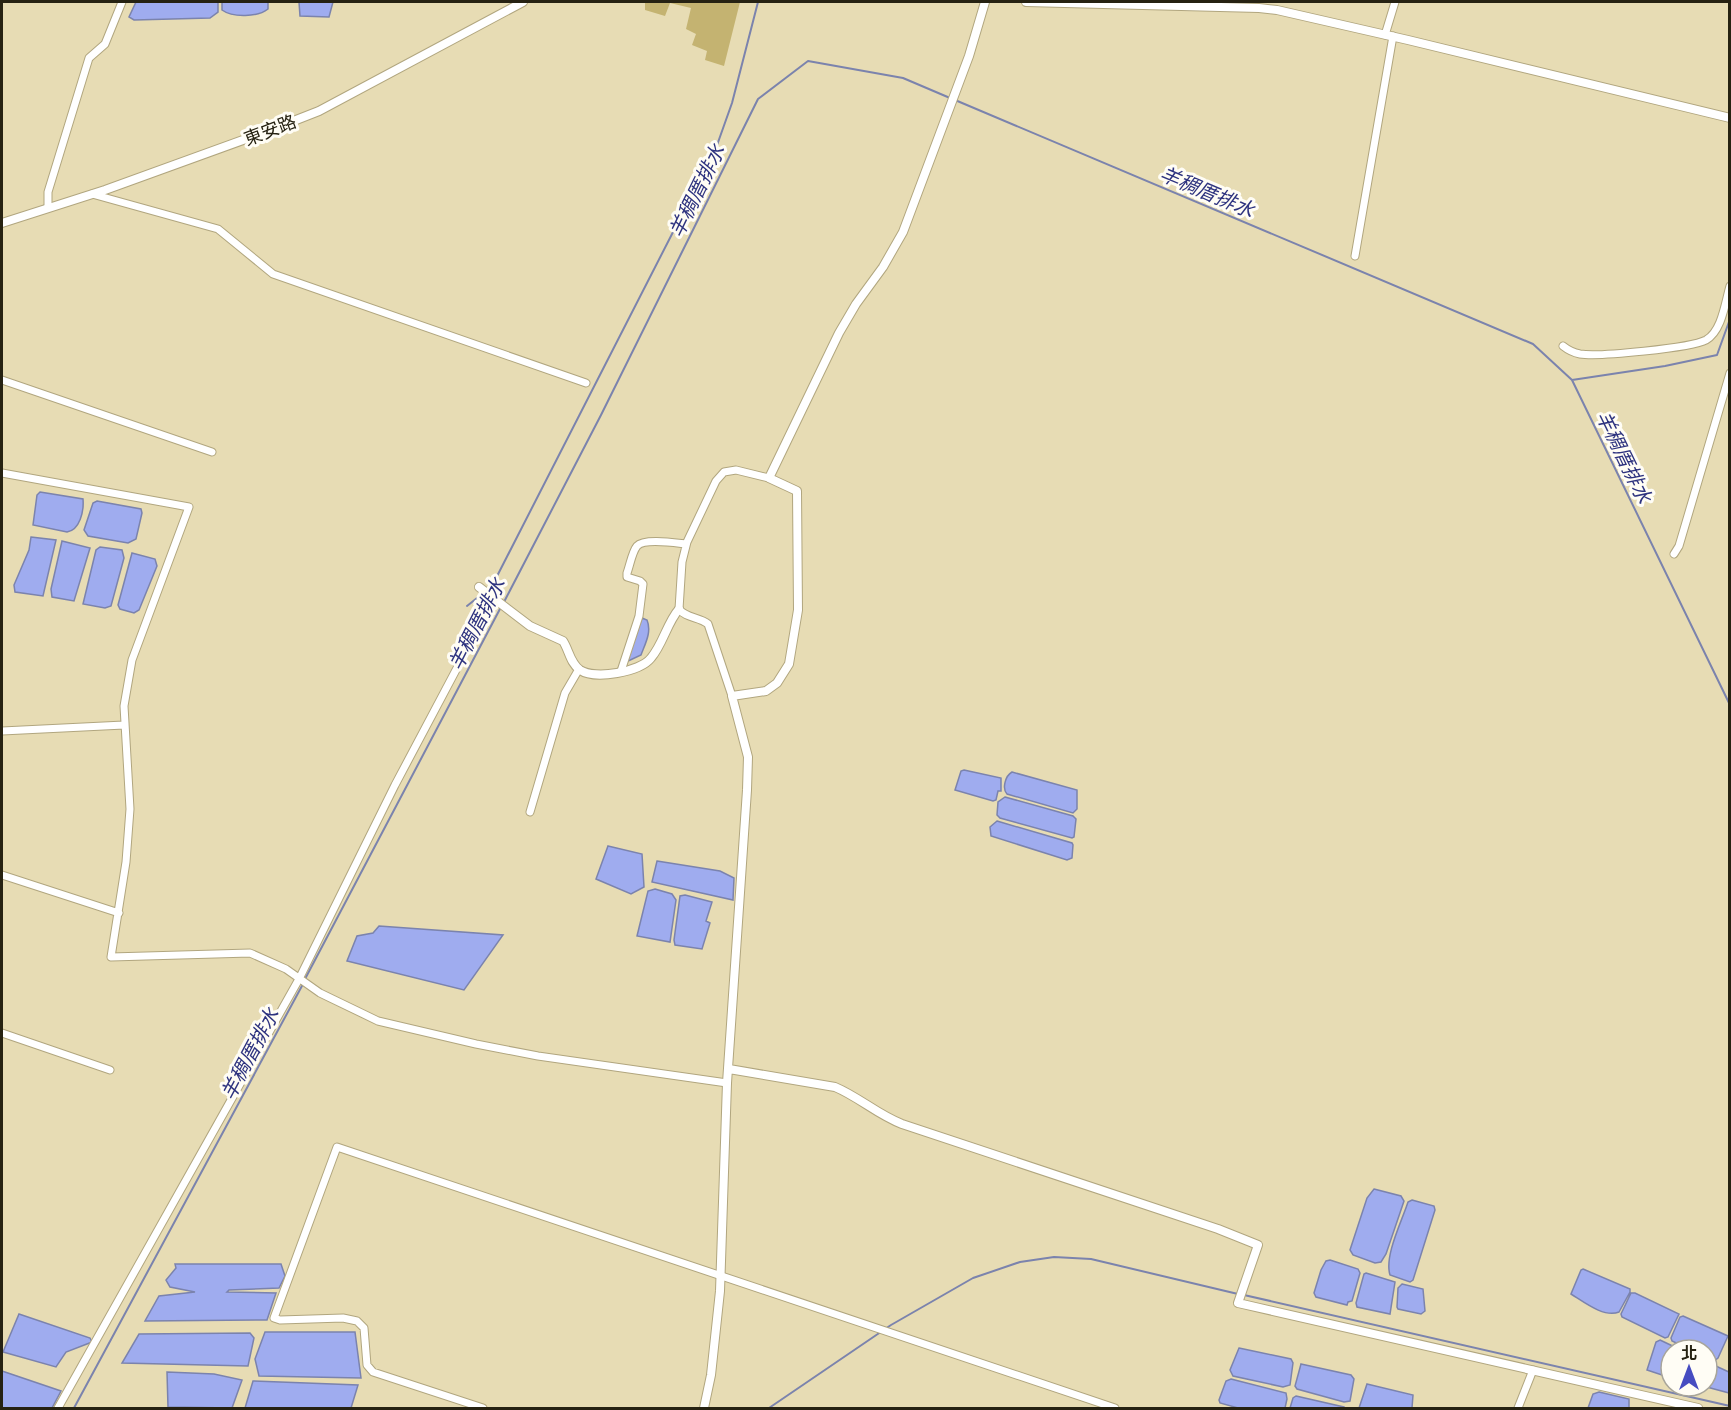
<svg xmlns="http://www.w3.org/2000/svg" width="1731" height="1410" font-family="Roboto,'Noto Sans TC',sans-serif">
<rect width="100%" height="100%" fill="#e7dcb4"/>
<path fill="#c4b371" d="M645 2H740L724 66 705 60 707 51 692 45 696 34 686 29 691 8 670 3 665 16 645 10Z"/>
<path fill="#9facef" stroke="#7b83ad" stroke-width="1.5" d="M136 2H218V12L210 18 134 20 129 17Z
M222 2H268V9C258 17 233 18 222 10Z
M299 2H333L329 17 300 16Z
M40 492 83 499C84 511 80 530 67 532L33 525 37 495Z
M97 501 141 509 142 513 136 539 128 543 88 536 84 530 93 503Z
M31 537 56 540 43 596 15 592 14 585 29 550Z
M62 541 90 548 74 601 52 597 51 589Z
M100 547 122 550 124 558 111 606 105 608 83 604 96 550Z
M132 553 155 559 157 566 139 610 134 613 120 609 118 605Z
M642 618 647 620C652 632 645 644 641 655L626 662Z
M964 770 1001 778V791H998L996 800 993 801 955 790 961 771Z
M1012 772 1077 790V809L1073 813 1007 794C1002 789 1005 776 1012 772Z
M1005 797 1073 816 1076 819 1074 837 1072 838 1000 818 997 815 998 802Z
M997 821 1072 843 1073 845 1072 858 1067 860 991 836 990 827Z
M608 846 642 854 644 887 631 894 596 879Z
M657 861 720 871 734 878 733 900 652 882Z
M655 889 672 894 676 900 670 942 637 936 648 891Z
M685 895 712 902 706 921 710 923 702 949 675 945 674 940 680 896Z
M379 926 503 935 464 990 347 961 357 936 373 933Z
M1374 1189 1401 1196 1404 1201 1386 1254 1381 1262 1375 1263 1353 1255 1350 1250 1367 1198Z
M1412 1200 1434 1206 1435 1210 1413 1280 1410 1282 1390 1275C1384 1256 1402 1221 1408 1202Z
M1330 1260 1358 1269 1360 1273 1352 1301 1348 1302 1347 1305 1316 1297 1314 1293 1321 1270 1326 1261Z
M175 1264H281L285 1276 279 1288 229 1290 227 1292 276 1293 267 1320 145 1321 159 1296 195 1292 170 1287 166 1280 176 1268Z
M1583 1269 1630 1289V1292L1619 1312C1604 1318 1584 1302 1571 1294L1581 1270Z
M1366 1273 1395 1282 1390 1314 1357 1307 1356 1303 1364 1274Z
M1402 1284 1423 1289 1425 1311 1421 1314 1398 1309 1397 1307 1398 1288Z
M1631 1293H1635L1679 1314 1668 1337 1665 1338 1622 1317 1621 1314Z
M19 1314 90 1338 92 1342 66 1352 56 1367 3 1352Z
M1683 1316 1728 1336 1718 1358 1714 1361 1707 1357V1350H1691L1672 1341 1671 1338 1680 1317Z
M265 1332H355L361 1378 259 1376 255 1359Z
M250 1333 254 1338 248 1366 122 1363 139 1334Z
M1660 1340 1681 1350H1671V1378L1647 1370 1656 1342Z
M1239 1348 1291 1359 1293 1363 1290 1385 1283 1387 1233 1376 1230 1370Z
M1707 1362 1729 1372V1393L1703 1386H1707Z
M1301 1364 1351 1375 1354 1379 1350 1401 1344 1402 1297 1389 1295 1386Z
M2 1371 61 1391 52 1408H2Z
M167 1372 214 1374 242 1380 232 1408 168 1407Z
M1231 1379 1286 1393 1287 1399 1285 1408H1238L1220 1403 1219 1400 1226 1381Z
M253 1381 358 1385 351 1408H245Z
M1367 1384 1413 1395 1412 1408H1359Z
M1599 1392 1629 1399V1408H1588L1593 1394Z
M1296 1396 1344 1407 1345 1408H1290L1293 1398Z"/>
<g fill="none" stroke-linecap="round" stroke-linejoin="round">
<path stroke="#7b83ad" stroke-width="2" d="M955 100 1533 344 1572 380 1730 705
M1572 380 1665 366 1717 355 1730 319
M486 590 492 586 716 148 732 103 758 2
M504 602 601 415 758 99 808 61 903 78 950 98
M467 606 482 594
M305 979 501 607
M1244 1295 1730 1406
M74 1408 303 984
M769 1408 891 1325 973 1278 1020 1262 1054 1257 1091 1259 1238 1294"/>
<defs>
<path id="minor" d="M1385 35 1395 2
M92 194 218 229 273 274 586 383
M48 207V192L89 58 105 44 122 2
M1355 256 1393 36
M1563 346C1568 350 1575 353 1580 354 1598 357 1691 348 1706 340 1722 331 1725 303 1730 286
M2 380 212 452
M2 473 189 507 132 660 124 706 130 809 126 862 111 957 250 953 286 969 320 993 378 1021 476 1044 538 1056 727 1083
M1674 554 1679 546 1730 373
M621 671 639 616 643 584 640 581 627 577V573C630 565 632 552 637 546 644 538 676 543 686 544
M732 696 708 624C700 617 685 618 679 609L682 562 687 542 716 481 724 472 736 470 769 478
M2 731 124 725
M530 812 565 693 579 669
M2 875 119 913
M2 1033 110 1070
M58 1408 299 979 395 785 465 653 493 597
M483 1408 373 1372 367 1365 364 1328 357 1321 343 1318 280 1320 274 1318 337 1147 1115 1408
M1518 1408 1533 1370"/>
<path id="tertiary" d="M1026 2 1259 8 1277 10 1408 40 1730 118
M2 223 105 190 268 131 319 111 523 2
M479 587 530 626 563 641C569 650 570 663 580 670 595 680 640 672 651 658 663 644 667 623 679 609
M729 1069 835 1087C859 1097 878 1115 902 1124L1218 1229 1258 1245 1238 1303 1698 1408
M704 1408 711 1375 720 1291 727 1083 747 790 748 757 732 696 766 691 777 683 789 664 798 610 797 491 769 478 839 333 856 304 883 267 903 232 969 56 985 2"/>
</defs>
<use href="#minor" stroke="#b1a67f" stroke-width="9"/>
<use href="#tertiary" stroke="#b1a67f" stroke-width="10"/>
<use href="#minor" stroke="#fff" stroke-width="7"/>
<use href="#tertiary" stroke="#fff" stroke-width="8"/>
</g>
<g text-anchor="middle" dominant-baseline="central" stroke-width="6" stroke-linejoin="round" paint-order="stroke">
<g font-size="18" fill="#262212" stroke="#fffdf5">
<text transform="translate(270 130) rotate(-21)">東安路</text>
</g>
<g font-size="20" font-style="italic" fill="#2e337f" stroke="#fffdf5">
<text transform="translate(697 191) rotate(-64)">羊稠厝排水</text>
<text transform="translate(1207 192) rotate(23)">羊稠厝排水</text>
<text transform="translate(1624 457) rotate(64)">羊稠厝排水</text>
<text transform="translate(477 624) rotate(-63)">羊稠厝排水</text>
<text transform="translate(250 1054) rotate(-62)">羊稠厝排水</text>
</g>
</g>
<rect width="1731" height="1410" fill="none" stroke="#262212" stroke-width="6"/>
<g transform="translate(1689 1368)"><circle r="28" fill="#fffdf5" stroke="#a8a59a" stroke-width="1.5"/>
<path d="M0-4.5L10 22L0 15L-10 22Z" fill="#464cc1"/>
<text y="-9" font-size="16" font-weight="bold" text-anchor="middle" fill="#262212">北</text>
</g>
</svg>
